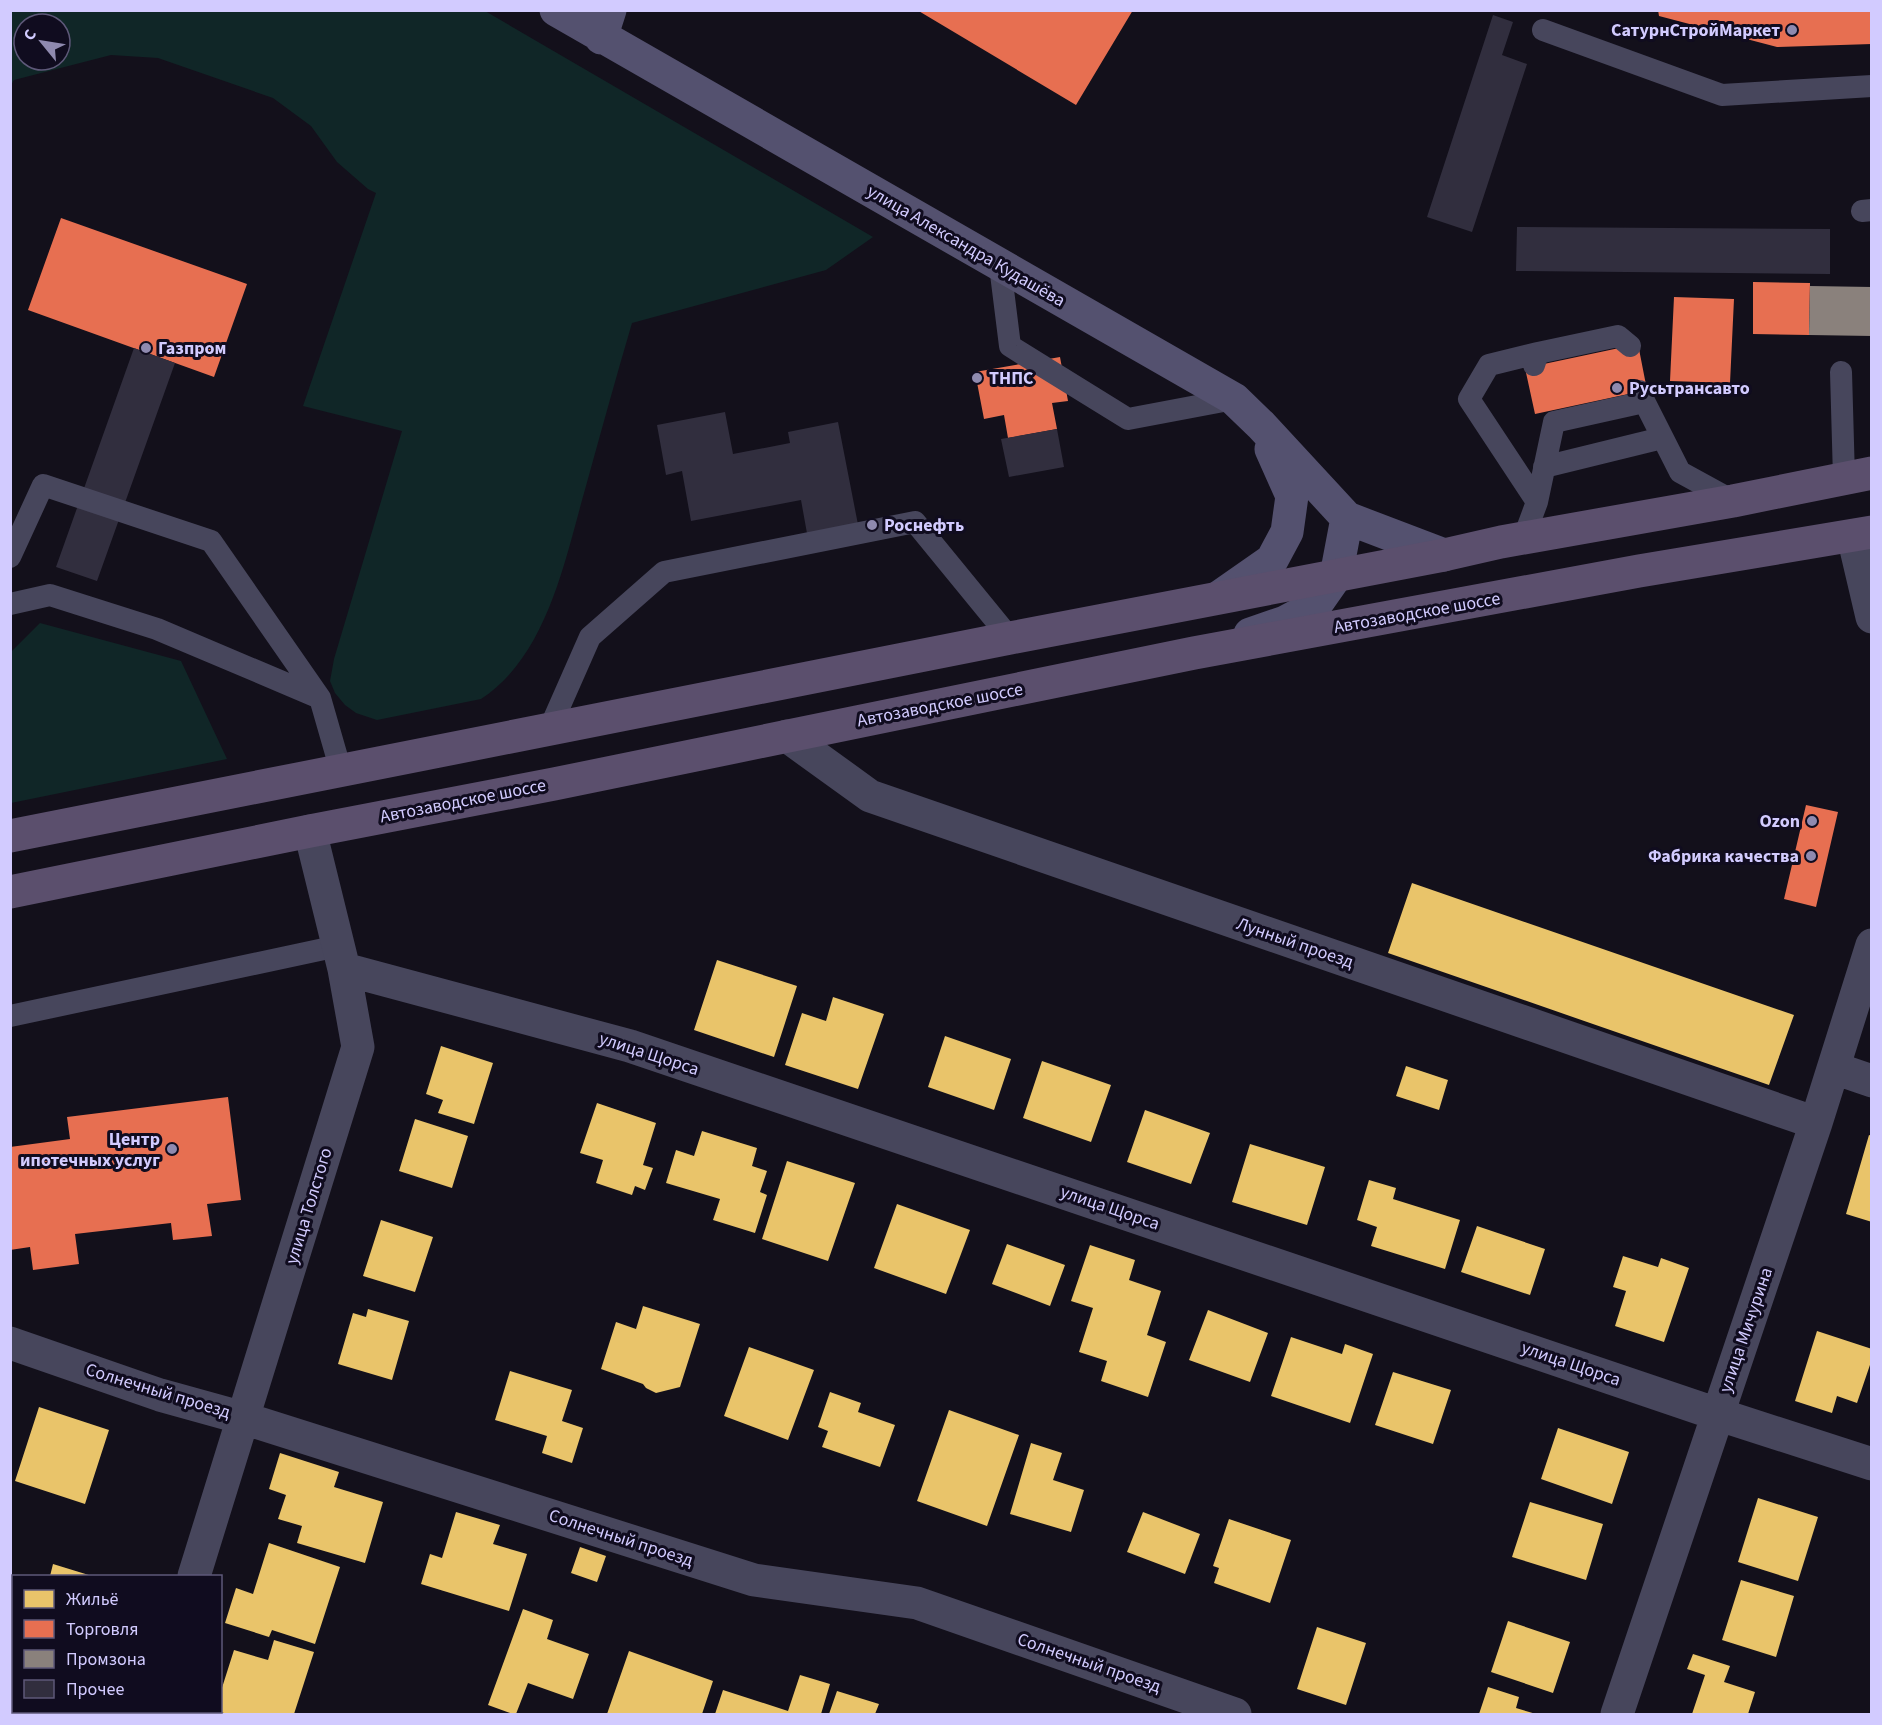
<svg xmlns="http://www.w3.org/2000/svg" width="1882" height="1725" font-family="'Source Sans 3',sans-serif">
<rect width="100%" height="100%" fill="#13101b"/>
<path fill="#102627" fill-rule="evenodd" d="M11 10 485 11 873 237 826 270 632 323C616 377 601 432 586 486 565 559 548 655 481 699L377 720 356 713 345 705 335 693 330 681 334 659 402 431 303 406 376 193 368 189 337 162 311 126 273 98 158 58 111 55 14 80 11 85ZM24 24H60V60H24Z
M40 623 181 661 227 759 11 803V652Z"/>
<path fill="#e9c46a" d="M1412 883 1794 1015 1769 1085 1388 953Z
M717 960 797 986 774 1057 694 1030Z
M833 997 884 1014 858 1089 785 1065 802 1013 826 1021Z
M945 1036 1011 1059 994 1110 928 1087Z
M441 1046 493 1063 474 1124 438 1113 443 1100 426 1094Z
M1042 1061 1111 1085 1091 1142 1023 1118Z
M1406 1066 1448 1080 1439 1110 1396 1096Z
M597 1103 656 1123 643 1165 653 1168 645 1190 635 1186 632 1195 596 1183 603 1160 580 1153Z
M1145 1110 1210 1133 1191 1184 1127 1162Z
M415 1119 468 1136 452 1188 399 1171Z
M702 1131 757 1148 752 1166 767 1171 760 1192 767 1195 755 1233 713 1220 720 1199 666 1183 676 1150 694 1156Z
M1869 1135 1872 1136V1222L1846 1214Z
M1250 1144 1325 1167 1307 1225 1232 1202Z
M787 1161 855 1183 828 1261 762 1239Z
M1369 1180 1396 1188 1393 1199 1460 1220 1445 1269 1371 1246 1377 1227 1357 1220Z
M897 1204 970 1230 946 1294 874 1268Z
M381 1220 433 1237 415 1292 363 1276Z
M1477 1226 1545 1249 1530 1295 1461 1272Z
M1007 1244 1065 1265 1050 1306 992 1284Z
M1090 1245 1135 1260 1129 1280 1161 1291 1147 1335 1166 1342 1148 1397 1101 1381 1107 1361 1079 1352 1093 1308 1071 1301Z
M1623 1256 1658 1267 1661 1258 1689 1268 1664 1342 1615 1326 1626 1291 1613 1287Z
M643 1306 700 1324 680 1387 656 1393 646 1388 643 1384 601 1369 616 1322 636 1329Z
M368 1309 409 1321 392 1380 338 1364 353 1313 366 1317Z
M1208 1310 1268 1333 1250 1382 1189 1360Z
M1817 1331 1872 1349V1359L1857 1403 1837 1396 1832 1413 1795 1401Z
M1291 1337 1342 1354 1345 1344 1373 1354 1350 1423 1271 1396Z
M749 1347 814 1370 788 1440 724 1416Z
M510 1371 572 1390 562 1421 583 1428 572 1463 542 1453 547 1436 495 1420Z
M1393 1372 1451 1390 1433 1444 1375 1425Z
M830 1392 861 1403 858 1412 895 1425 880 1467 822 1447 828 1431 818 1427Z
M39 1407 109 1430 85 1504 15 1481Z
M949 1410 1019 1435 987 1526 917 1501Z
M1558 1428 1629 1452 1612 1504 1541 1479Z
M1031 1443 1062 1453 1053 1480 1084 1490 1071 1532 1010 1514Z
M280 1453 339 1472 334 1487 383 1502 365 1563 297 1543 302 1526 278 1519 286 1495 269 1489Z
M1758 1498 1818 1517 1798 1581 1738 1562Z
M1530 1502 1603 1524 1586 1580 1512 1557Z
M456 1512 500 1525 493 1544 527 1554 509 1611 421 1584 430 1554 442 1558Z
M1143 1512 1200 1534 1185 1574 1127 1552Z
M1229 1519 1291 1540 1270 1603 1214 1583 1219 1568 1213 1566Z
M269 1543 340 1567 315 1644 272 1630 269 1637 225 1623 236 1588 253 1594Z
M580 1547 606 1556 597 1582 571 1573Z
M53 1564 92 1576H50Z
M1741 1580 1794 1596 1776 1657 1722 1640Z
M10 1600 14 1601V1672L11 1679Z
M523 1609 553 1620 547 1639 589 1654 573 1699 528 1683 516 1714H513L488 1705Z
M1508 1621 1570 1642 1553 1693 1491 1672Z
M1317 1627 1366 1643 1346 1705 1297 1689Z
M274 1640 314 1652 294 1714H228L220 1712V1694L234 1650 268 1660Z
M629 1651 713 1681 702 1714H607Z
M1693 1654 1730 1666 1724 1682 1755 1692 1748 1714H1692L1705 1675 1687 1669Z
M800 1675 830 1684 821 1714H715L723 1690 788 1711Z
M1488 1687 1519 1697 1516 1708 1536 1714H1479Z
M837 1691 879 1704 875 1714H829Z"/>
<path fill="#e76f51" d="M917 10H1133L1076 105Z
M1658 10H1872V44L1777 47 1659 16Z
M61 218 247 284 214 377 28 310Z
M1753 282 1810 283 1809 335 1753 334Z
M1674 297 1734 299 1730 383 1670 381Z
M1638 344 1647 390 1535 414 1525 368Z
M1060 357 1068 401 1052 403 1057 429 1008 438 1004 415 984 419 975 372Z
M1806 805 1838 812 1816 907 1784 899Z
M228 1097 241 1200 207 1204 212 1236 173 1240 171 1223 75 1234 79 1264 33 1270 30 1247 10 1250V1147L70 1139 67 1117Z"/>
<path fill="#8a817c" d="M1810 286 1872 287V336L1809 335Z"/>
<path fill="#312e3e" d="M1493 15 1513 22 1502 55 1527 64 1472 232 1427 217Z
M1517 227 1830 229V274L1516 271Z
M134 348 175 363 97 581 56 567Z
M725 412 733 454 790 443 788 432 838 422 861 540 810 550 801 500 691 521 682 471 666 475 657 425Z
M1057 429 1064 467 1009 477 1001 439Z"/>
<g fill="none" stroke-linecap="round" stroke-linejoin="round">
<path stroke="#47465c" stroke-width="22" d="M1543 30 1722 95 1872 86
M1862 211 1872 210
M1000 266 1010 346 1128 419 1234 399
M1534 365 1538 353 1618 336 1630 346
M1841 372 1844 478
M1639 391 1680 472 1733 501
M1544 467 1662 438
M1537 502 1469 399 1489 365 1538 353
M1524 537 1537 502 1554 422 1644 402
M10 557 43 485 211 541 320 698 341 771
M10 604 50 595 157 629 320 698
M549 730 590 637 664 572 915 522 1010 638
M10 1016 338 946"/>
<path stroke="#47465c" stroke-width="33" d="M1853 536 1872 617
M787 736 870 796 1816 1123
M344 969 630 1046 1717 1414 1872 1464
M1834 1068 1872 1081
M10 1343 160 1395 243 1418 754 1580 917 1603 1235 1714
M194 1576 358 1047 344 969 310 831
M151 1714 152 1712
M1617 1714 1816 1123 1872 945"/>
<path stroke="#54516f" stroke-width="33" d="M556 10 1234 399 1261 425 1347 518 1444 555
M601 38 610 10
M1219 597 1272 560 1287 532 1292 496 1271 449
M1250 634 1285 622 1315 606 1336 576 1347 518"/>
<path stroke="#5b4f6d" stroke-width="33" d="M10 836 1010 638 1444 555 1501 542 1733 501 1872 473
M10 892 310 831 554 784 1194 653 1639 571 1872 532"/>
</g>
<g fill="#8f8aaf" stroke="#100c1f" stroke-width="2">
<circle cx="1792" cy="30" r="6"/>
<circle cx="146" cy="348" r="6"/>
<circle cx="977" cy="378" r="6"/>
<circle cx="1617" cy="388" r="6"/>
<circle cx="872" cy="525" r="6"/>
<circle cx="1812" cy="821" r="6"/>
<circle cx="1811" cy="856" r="6"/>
<circle cx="172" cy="1149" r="6"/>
</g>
<g text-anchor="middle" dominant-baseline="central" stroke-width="6" stroke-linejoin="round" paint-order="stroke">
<g font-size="18" font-weight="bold" fill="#d2cbff" stroke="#100c1f" text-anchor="end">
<text x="1780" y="30">СатурнСтройМаркет</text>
<text x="158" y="348" text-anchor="start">Газпром</text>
<text x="989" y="378" text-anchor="start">ТНПС</text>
<text x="1629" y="388" text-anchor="start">Русьтрансавто</text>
<text x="884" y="525" text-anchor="start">Роснефть</text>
<text x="1800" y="821">Ozon</text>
<text x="1799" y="856">Фабрика качества</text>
<text x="160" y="1139">Центр<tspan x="160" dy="21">ипотечных услуг</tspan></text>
</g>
<g font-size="18" fill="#d2cbff" stroke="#100c1f">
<text transform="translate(966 246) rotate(30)">улица Александра Кудашёва</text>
<text transform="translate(1417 613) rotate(-10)">Автозаводское шоссе</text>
<text transform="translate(940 705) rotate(-11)">Автозаводское шоссе</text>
<text transform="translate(463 801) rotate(-11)">Автозаводское шоссе</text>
<text transform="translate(1295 943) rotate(19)">Лунный проезд</text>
<text transform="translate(649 1054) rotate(18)">улица Щорса</text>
<text transform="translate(309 1206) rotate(-73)">улица Толстого</text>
<text transform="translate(1110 1208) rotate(19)">улица Щорса</text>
<text transform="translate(1746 1330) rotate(-71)">улица Мичурина</text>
<text transform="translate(1571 1364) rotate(19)">улица Щорса</text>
<text transform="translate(158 1391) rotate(17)">Солнечный проезд</text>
<text transform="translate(621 1538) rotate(18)">Солнечный проезд</text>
<text transform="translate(1089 1663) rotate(19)">Солнечный проезд</text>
</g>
</g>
<rect width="1882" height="1725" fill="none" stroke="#d2cbff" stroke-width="24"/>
<rect x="12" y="1575" width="210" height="138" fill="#100c1f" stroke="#5e5879" stroke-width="1.5"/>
<rect x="24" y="1590" width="30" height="18" fill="#e9c46a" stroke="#5e5879" stroke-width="1.5"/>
<text x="66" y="1605" font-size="18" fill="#d2cbff">Жильё</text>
<rect x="24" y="1620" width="30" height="18" fill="#e76f51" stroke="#5e5879" stroke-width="1.5"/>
<text x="66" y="1635" font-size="18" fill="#d2cbff">Торговля</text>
<rect x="24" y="1650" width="30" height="18" fill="#8a817c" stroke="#5e5879" stroke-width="1.5"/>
<text x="66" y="1665" font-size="18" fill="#d2cbff">Промзона</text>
<rect x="24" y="1680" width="30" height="18" fill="#312e3e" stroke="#5e5879" stroke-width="1.5"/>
<text x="66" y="1695" font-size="18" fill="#d2cbff">Прочее</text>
<g transform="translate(42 42) rotate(300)"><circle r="28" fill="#100c1f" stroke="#5e5879" stroke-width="1.5"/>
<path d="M0-4.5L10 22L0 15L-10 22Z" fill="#8f8aaf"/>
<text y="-9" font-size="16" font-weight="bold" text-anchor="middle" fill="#d2cbff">С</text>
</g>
</svg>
